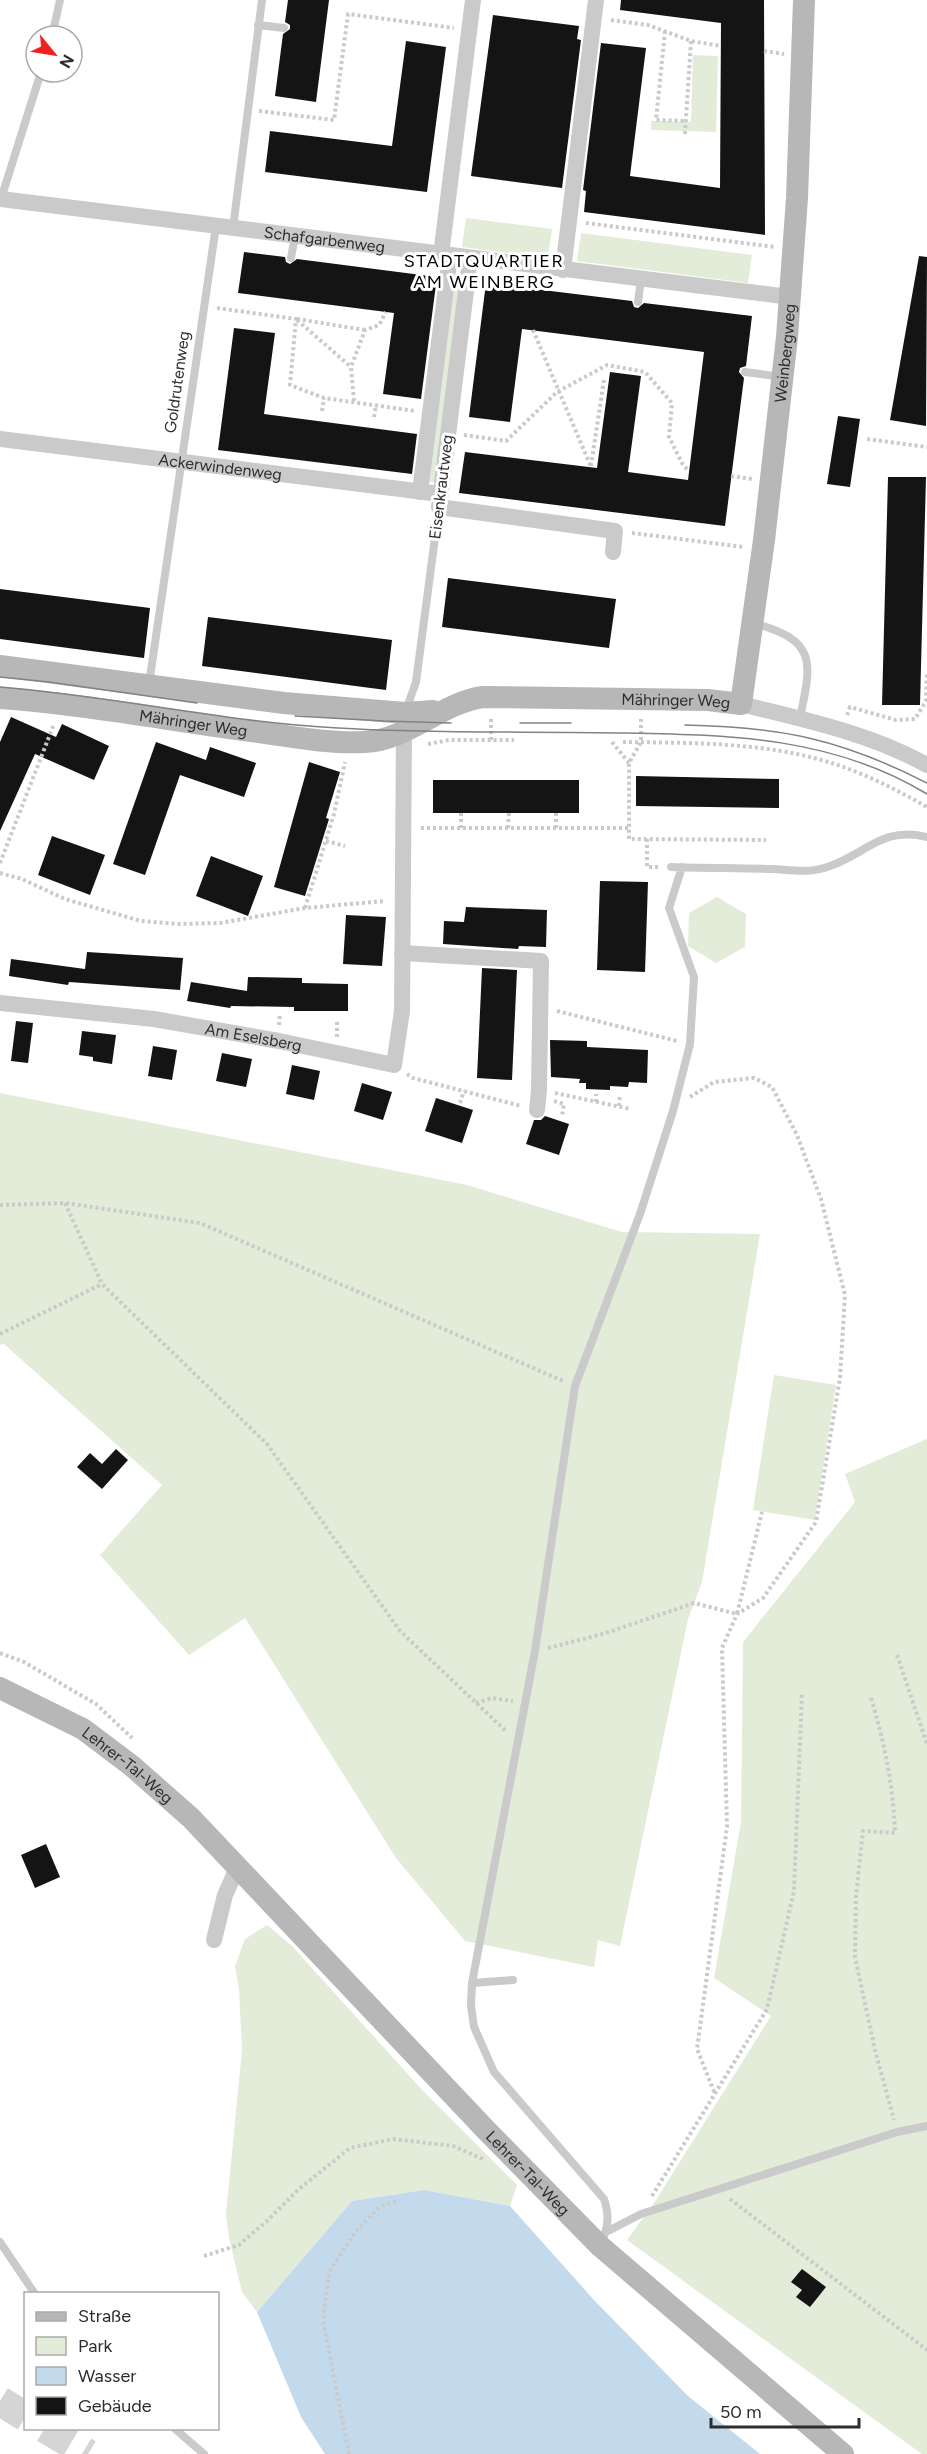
<svg xmlns="http://www.w3.org/2000/svg" width="927" height="2454" font-family="Figtree,sans-serif">
<rect width="100%" height="100%" fill="#fff"/>
<path fill="#e2ecd9" d="M693 55 718 56 716 132 651 130V121L691 122Z
M466 218 552 229 548 258 462 247Z
M581 233 752 255 748 283 577 261Z
M449 279 466 281 441 483 423 481Z
M717 897 746 914 745 947 716 963 688 946 689 913Z
M0 1093 467 1185 622 1232 760 1234 702 1582 688 1619 620 1946 598 1940 594 1967 465 1941 396 1858 245 1618 189 1655 100 1555 162 1485 4 1344 0 1345Z
M774 1375 836 1385 815 1520 753 1510Z
M927 1439V2454H922L627 2240 656 2200 771 2016 714 1978 741 1822 743 1642 855 1502 845 1474Z
M267 1925 292 1946 424 2092 517 2185 510 2206 424 2190 352 2201 257 2312 242 2292 229 2238 226 2214 242 2050 239 1989 235 1966 245 1939Z"/>
<path fill="#c3daed" d="M424 2190 510 2206 594 2300 688 2396 760 2454H325L301 2417 257 2312 352 2201Z"/>
<path fill="#141414" d="M288 0H329L316 102 275 96 283 34 290 29V25L285 22Z
M621 0H764L765 235 584 212 586 191 583 190 601 43 646 48 630 176 720 188 721 23 620 10Z
M493 15 579 26 577 39 581 40 562 188 471 176Z
M406 41 446 47 427 192 265 172 270 131 392 146Z
M244 252 285 257 286 262 290 264 297 259 437 277 421 399 383 394 394 313 238 293Z
M919 256 927 257 926 426 890 420Z
M486 283 632 301 634 307 638 308 644 303 752 316 746 366 740 368 739 372 744 378 725 526 459 493 465 452 597 468 610 372 641 376 628 472 688 480 704 352 522 329 510 422 469 417Z
M234 328 275 333 264 414 417 434 412 474 218 450Z
M838 416 860 419 850 487 827 484Z
M888 477H926L920 705H882Z
M448 578 616 599 609 648 442 627Z
M0 589 150 608 144 658 0 639Z
M208 617 392 640 386 690 202 666Z
M11 717 56 737 62 724 109 746 94 780 35 754 0 831V742Z
M156 742 206 760 210 747 256 763 244 797 180 775 145 875 113 864Z
M309 762 340 772 326 818 329 819 305 896 274 887Z
M636 776 779 779V808L636 806Z
M433 780H579V813H433Z
M52 836 105 855 90 895 38 875Z
M211 856 263 876 248 916 196 896Z
M600 881 648 882 645 972 597 970Z
M466 907 547 910 546 947 519 946 518 949 443 944 444 921 464 922Z
M346 915 386 917 382 966 343 964Z
M87 952 183 958 180 990 69 982 68 985 9 976 11 959 85 969Z
M482 968 517 970 512 1080 477 1078Z
M248 977 302 978V983L348 984V1011H294V1007L231 1006 230 1008 187 1001 191 982 247 991Z
M16 1021 33 1023 28 1063 11 1061Z
M82 1031 116 1035 112 1064 93 1061V1057L79 1055Z
M550 1040 587 1041V1047L648 1050 647 1083 629 1082 628 1087 610 1086V1090L586 1089V1083H579L580 1079 551 1077Z
M153 1046 177 1050 172 1080 148 1076Z
M222 1053 252 1059 246 1087 216 1081Z
M292 1065 320 1071 314 1100 286 1094Z
M362 1083 392 1092 383 1120 354 1111Z
M436 1098 473 1110 462 1143 425 1131Z
M545 1116 569 1124 559 1155 526 1144 534 1120H541Z
M116 1449 128 1460 102 1489 77 1467 90 1453 102 1464Z
M46 1844 60 1877 35 1888 21 1855Z
M802 2269 826 2287 810 2307 796 2297 802 2290 791 2282Z"/>
<g fill="none" stroke-linecap="round" stroke-linejoin="round">
<path stroke="#d5d5d5" stroke-width="30" stroke-dasharray="30 15" stroke-linecap="butt" d="M0 2401 26 2417
M45 2428 88 2454"/>
<path stroke="#cacaca" stroke-width="4" stroke-dasharray="3 3" stroke-linecap="butt" d="M611 20 648 25 691 41 721 46
M665 31 656 120 686 121
M764 51 784 54
M259 111 334 120 348 14 454 28
M685 134 691 41
M586 223 775 247
M217 308 296 319 290 385 324 398 415 411
M297 319 365 330
M297 320 351 367
M533 330 591 467
M354 401 351 367 365 330 379 325 386 312
M322 411 324 398
M374 417 376 405
M464 435 506 441 557 392 607 365 645 372 672 403 669 437 683 465 689 471
M867 439 927 447
M591 466 604 380
M731 476 752 479
M632 533 744 547
M847 715 850 707 896 720 915 719 926 701 927 673
M641 719V742L629 763V839L766 840
M491 740V717
M612 742 629 763
M623 742C687 743 752 742 814 758 854 768 892 787 927 807
M428 744 449 740H514
M421 828H629
M461 828V813
M508 828 509 813
M556 828V813
M647 839V867H660
M326 841 345 846
M0 863 54 724
M0 873 22 879 65 899 141 921 178 924 220 923 305 908 385 901
M305 908 334 814 345 762
M557 1011 677 1041
M279 1025 280 1014
M337 1037V1019
M407 1074 413 1078 521 1106
M555 1093 630 1109
M690 1097 714 1082 754 1078 772 1087 797 1135 821 1199 845 1295 840 1378 816 1522 763 1598 737 1614 722 1648 727 1827 697 2049 715 2094
M554 1101 564 1104 562 1116
M596 1102V1094
M460 1103 464 1091
M619 1106 620 1094
M65 1203 102 1284 267 1444 400 1631 507 1732
M0 1205 65 1203 200 1223 563 1381
M0 1334 102 1284
M548 1648 606 1633 694 1603 737 1614 762 1512
M0 1653 24 1662 96 1704 132 1738
M897 1655 927 1744
M871 1698C885 1745 893 1784 895 1833L863 1831 856 1896 855 1957 875 2050 894 2120
M476 1703 492 1698 513 1701
M652 2196 767 2009 794 1891 802 1692
M730 2199 927 2350
M204 2256 239 2245 267 2221 299 2189 350 2148 393 2139 453 2146 485 2160
M349 2454 323 2321 329 2272 356 2231 381 2206 396 2201"/>
<path stroke="#cacaca" stroke-width="8" d="M258 25 284 28
M52 36 60 0
M0 202 41 72
M233 228 262 0
M291 258 295 236
M638 302 641 279
M745 372 782 377
M753 623C817 640 812 661 800 718
M149 684 216 226
M406 710 416 682 439 507
M671 867C705 868 739 868 773 869 790 870 808 873 824 868 864 857 880 825 927 837
M472 1983 513 1980
M608 2231 641 2214 897 2132 927 2126
M0 2242 35 2294
M600 2245C608 2229 610 2217 604 2199L494 2072 474 2027 471 2006 472 1983 535 1651 575 1386 640 1214 673 1111 690 1044 694 977 669 908 682 867
M174 2428 204 2454"/>
<g stroke="#cacaca" stroke-width="16">
<path id="s1" d="M1 199 790 297"/>
<path d="M441 255 473 0"/>
<path d="M470 259 439 507 615 531 613 552"/>
<path d="M563 270 596 0"/>
<path id="s2" d="M0 439 440 494"/>
<path d="M420 492 450 256"/>
<path d="M741 704C805 720 869 733 927 765"/>
<path d="M402 953 541 961 539 1090 537 1110"/>
<path id="s3" d="M0 1003 154 1019 279 1041 394 1065 402 1011 404 731"/>
<path d="M214 1940 225 1895 238 1866"/>
</g>
<g stroke="#b7b7b7" stroke-width="22">
<path d="M0 666 284 703 405 713 433 711"/>
<path id="s4" d="M0 698C81 704 162 719 243 730 283 735 325 744 365 742 408 740 441 703 483 697L708 700 741 704 764 540 787 337 797 198 804 0"/>
<path id="s5" d="M0 1688 83 1729 132 1766 191 1818 486 2130 600 2246 843 2454"/>
</g>
<path stroke="#828282" stroke-width="1.5" d="M0 677 49 682 197 703
M0 687C113 696 224 722 338 728 433 734 530 731 626 733 732 735 833 737 927 794
M295 716 384 721 451 723
M520 723H571
M685 725C781 727 841 739 927 783"/>
</g>
<g text-anchor="middle" dominant-baseline="central" stroke-width="6" stroke-linejoin="round" paint-order="stroke">
<g font-size="16" fill="#2d2d2d" stroke="#fff">
<text stroke="none"><textPath href="#s1" startOffset="326">Schafgarbenweg</textPath></text>
<text stroke="none"><textPath href="#s4" startOffset="1107">Weinbergweg</textPath></text>
<text transform="translate(177 382) rotate(-82)">Goldrutenweg</text>
<text stroke="none"><textPath href="#s2" startOffset="222">Ackerwindenweg</textPath></text>
<text transform="translate(441 487) rotate(-83)">Eisenkrautweg</text>
<text stroke="none"><textPath href="#s4" startOffset="688">Mähringer Weg</textPath></text>
<text stroke="none"><textPath href="#s4" startOffset="195">Mähringer Weg</textPath></text>
<text stroke="none"><textPath href="#s3" startOffset="256">Am Eselsberg</textPath></text>
<text stroke="none"><textPath href="#s5" startOffset="150">Lehrer-Tal-Weg</textPath></text>
<text stroke="none"><textPath href="#s5" startOffset="722">Lehrer-Tal-Weg</textPath></text>
</g>
<g font-size="18" letter-spacing="1.5" fill="#000" stroke="#fff">
<text x="484" y="261">STADTQUARTIER<tspan x="484" dy="21">AM WEINBERG</tspan></text>
</g>
</g>
<rect x="24" y="2292" width="195" height="138" fill="#ffffff" stroke="#ababab" stroke-width="1.5"/>
<rect x="36" y="2312" width="30" height="9" fill="#b7b7b7" stroke="#ababab" stroke-width="1.5"/>
<text x="78" y="2322" font-size="18" fill="#2d2d2d">Straße</text>
<rect x="36" y="2337" width="30" height="18" fill="#e2ecd9" stroke="#ababab" stroke-width="1.5"/>
<text x="78" y="2352" font-size="18" fill="#2d2d2d">Park</text>
<rect x="36" y="2367" width="30" height="18" fill="#c3daed" stroke="#ababab" stroke-width="1.5"/>
<text x="78" y="2382" font-size="18" fill="#2d2d2d">Wasser</text>
<rect x="36" y="2397" width="30" height="18" fill="#141414" stroke="#ababab" stroke-width="1.5"/>
<text x="78" y="2412" font-size="18" fill="#2d2d2d">Gebäude</text>
<g transform="translate(54 54) rotate(120)"><circle r="28" fill="#ffffff" stroke="#ababab" stroke-width="1.5"/>
<path d="M0-4.5L10 22L0 15L-10 22Z" fill="#f22121"/>
<text y="-9" font-size="16" font-weight="bold" text-anchor="middle" fill="#2d2d2d">N</text>
</g>
<path d="M711 2418v9h148v-9" fill="none" stroke="#2d2d2d" stroke-width="3"/>
<text x="720" y="2418" font-size="18" fill="#2d2d2d" stroke="#ffffff" stroke-width="4.5" paint-order="stroke">50 m</text>
</svg>
